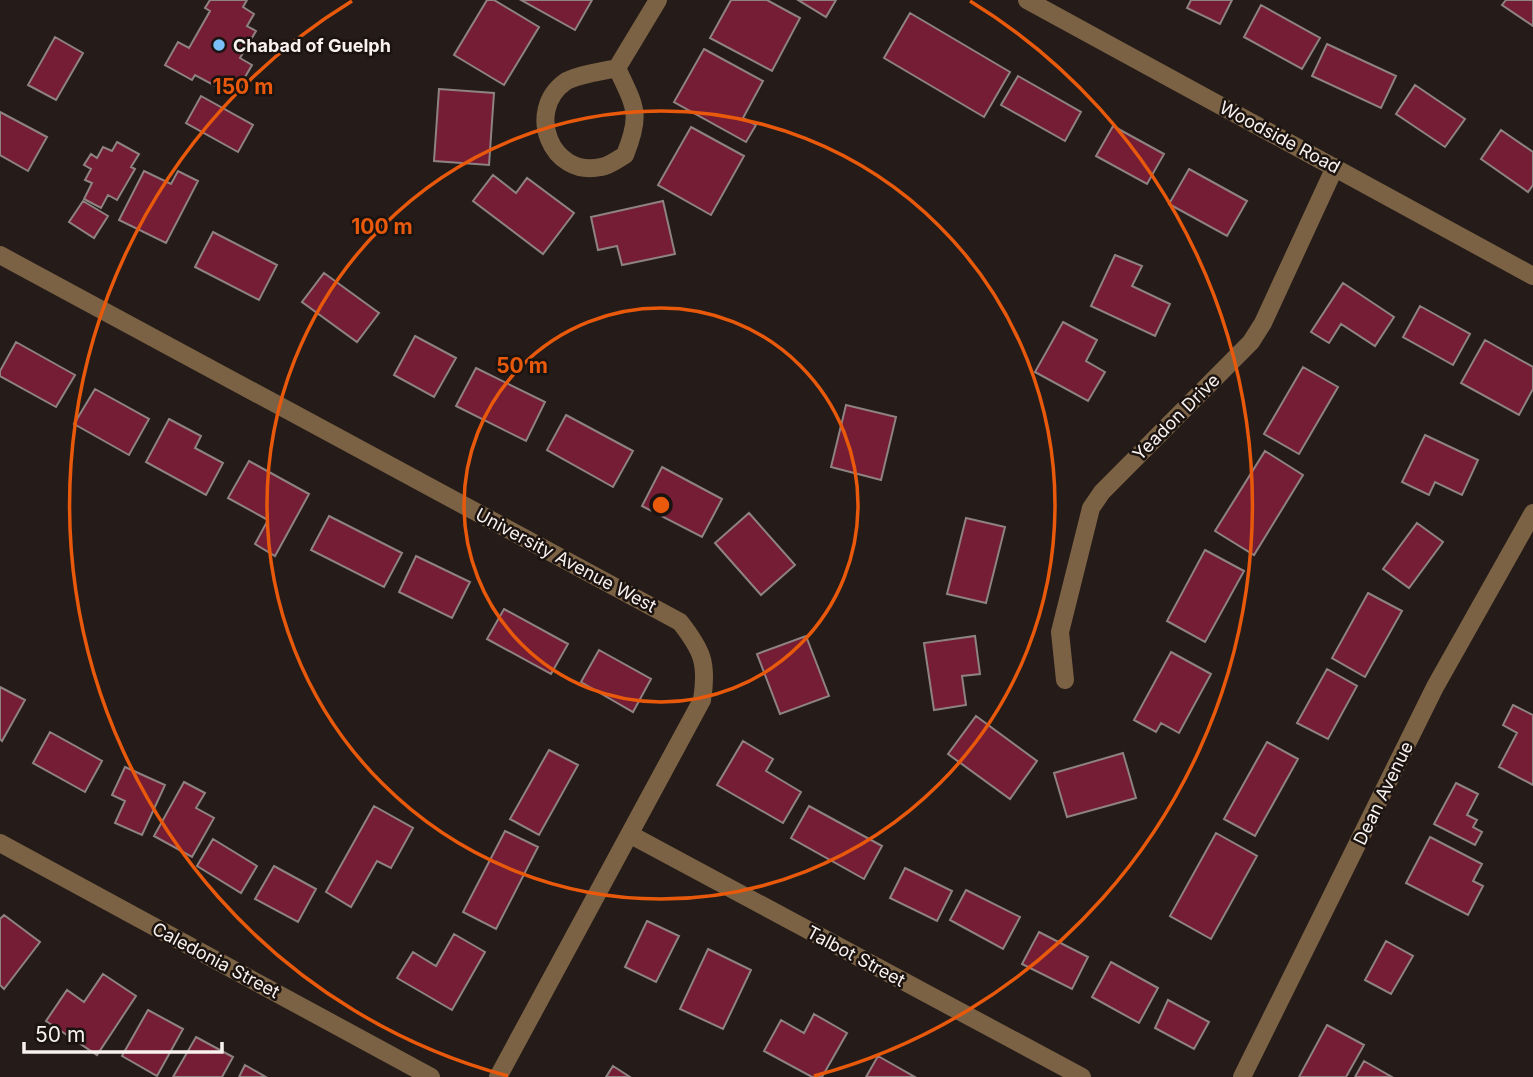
<svg xmlns="http://www.w3.org/2000/svg" width="1533" height="1077" font-family="Inter,sans-serif">
<rect width="100%" height="100%" fill="#251c19"/>
<path fill="#741d35" stroke="#8e8283" stroke-width="2" d="M210 0H247L243 7 254 14 247 26 256 31 240 58 252 65 234 96 195 75 192 80 165 65 178 42 189 48 210 11 205 8Z
M487 0H494L539 27 504 85 454 55Z
M521 0H592L575 30Z
M731 0H767L800 18 772 71 710 38Z
M798 0H836L826 17Z
M1191 0H1232L1220 24 1187 8Z
M1506 0H1533V26L1502 5Z
M1261 5 1320 38 1302 69 1244 37Z
M910 13 1010 72 984 117 884 58Z
M55 37 83 53 56 100 28 85Z
M1327 44 1396 76 1381 108 1312 76Z
M704 49 763 81 743 118 756 125 746 142 674 102Z
M1018 76 1081 112 1065 141 1001 105Z
M1415 85 1465 119 1445 147 1396 114Z
M439 89 494 93 489 165 434 161Z
M201 96 253 125 238 152 186 123Z
M0 112 47 137 28 171 0 155Z
M1113 126 1164 154 1147 184 1096 156Z
M691 127 744 156 711 215 658 185Z
M1501 130 1533 152V185L1528 192 1481 159Z
M117 142 139 154 131 167 135 169 117 200 108 195 101 208 84 199 92 183 85 180 91 169 84 165 91 154 97 158 103 147 112 151Z
M1189 169 1247 201 1227 236 1169 204Z
M144 171 171 184 178 171 198 181 166 243 119 220Z
M493 175 516 193 527 178 574 213 543 254 473 201Z
M83 201 108 216 94 238 69 222Z
M663 201 675 254 622 265 617 246 598 250 591 217Z
M213 232 277 265 259 300 195 267Z
M1115 255 1142 266 1132 286 1170 304 1155 336 1091 306Z
M324 273 379 313 357 342 302 302Z
M1343 283 1394 317 1375 346 1341 324 1329 343 1311 332Z
M1420 306 1470 334 1453 365 1403 337Z
M1063 322 1097 340 1086 361 1105 372 1088 401 1035 372Z
M415 336 456 358 434 397 394 375Z
M1485 340 1533 367V389L1519 415 1461 383Z
M16 342 75 375 56 407 0 376V371Z
M1303 367 1338 387 1299 454 1264 434Z
M476 368 545 402 526 441 456 406Z
M95 389 149 419 129 455 74 424Z
M846 405 896 417 881 480 831 467Z
M566 415 633 451 613 487 547 450Z
M169 419 201 436 195 448 223 463 206 495 146 462Z
M1425 435 1478 460 1462 495 1435 482 1429 495 1402 482Z
M1265 451 1303 475 1254 555 1215 531Z
M249 461 309 494 275 556 255 544 268 520 228 498Z
M662 467 722 499 702 537 642 506Z
M749 513 795 565 761 595 715 543Z
M329 516 402 553 384 587 311 550Z
M966 518 1005 527 986 603 947 594Z
M1417 523 1443 542 1409 588 1383 569Z
M1205 550 1244 571 1205 642 1167 621Z
M416 556 470 582 452 618 399 592Z
M1368 593 1402 611 1365 677 1332 658Z
M504 609 568 644 551 674 487 639Z
M806 636 829 696 780 714 757 654Z
M975 636 980 674 962 676 966 705 934 710 924 643Z
M599 650 651 679 633 712 581 682Z
M1171 652 1211 674 1179 733 1161 723 1156 732 1134 720Z
M1327 669 1357 686 1328 739 1297 723Z
M0 687 25 700 2 741 0 739Z
M1513 705 1533 715V785L1499 767 1517 733 1503 725Z
M976 716 1037 761 1010 799 948 754Z
M50 732 102 761 85 792 33 763Z
M743 741 773 759 766 771 801 792 783 823 717 785Z
M1267 742 1298 759 1255 836 1224 819Z
M549 750 578 765 539 835 510 819Z
M1123 753 1136 798 1067 817 1054 773Z
M125 767 165 785 142 835 115 823 125 801 112 795Z
M184 782 205 793 196 808 214 818 192 857 154 836Z
M1456 783 1478 794 1467 815 1477 820 1473 827 1482 832 1475 845 1434 824Z
M374 806 413 828 391 868 377 861 351 907 326 892Z
M809 806 882 846 864 879 791 838Z
M505 831 538 847 496 929 463 912Z
M1216 833 1257 856 1211 939 1170 916Z
M1430 837 1482 864 1473 881 1483 886 1468 915 1406 883Z
M213 839 257 866 241 893 197 866Z
M274 866 316 889 298 922 255 899Z
M905 868 952 891 937 921 890 898Z
M966 890 1020 917 1003 949 950 920Z
M4 915 40 942 4 989 0 985V919Z
M647 921 679 936 656 982 625 967Z
M1039 932 1088 957 1072 989 1022 964Z
M454 934 485 952 452 1010 397 978 413 952 436 966Z
M1386 941 1413 956 1391 994 1365 980Z
M708 949 751 970 723 1029 680 1009Z
M1111 962 1158 988 1139 1023 1092 997Z
M103 974 136 996 97 1055 46 1021 67 990 84 1002Z
M1168 1000 1209 1022 1194 1049 1155 1028Z
M148 1010 183 1029 157 1076 122 1056Z
M814 1014 847 1033 822 1077H812L764 1051 781 1020 804 1033Z
M1327 1025 1364 1045 1346 1077H1299Z
M196 1037 233 1057 222 1077H173Z
M878 1056 915 1077H866Z
M1364 1061 1392 1077H1355Z
M245 1065 266 1077H239Z
M613 1066 630 1077H606Z"/>
<g fill="none" stroke-linecap="round" stroke-linejoin="round">
<path stroke="#7b6244" stroke-width="18" d="M1027 0 1533 276
M617 68C635 107 642 113 625 155 618 159 609 166 601 167 551 178 525 111 565 82 575 75 604 71 617 68L658 0
M0 255 680 622C702 650 708 663 702 700L498 1077
M1065 680 1060 632 1091 508 1102 492 1251 342 1263 323 1335 167
M631 835 1082 1077
M0 843 431 1077
M1242 1077 1435 687 1533 513"/>
</g>
<g fill="none" stroke="#e8590c" stroke-width="3.5">
<circle cx="661" cy="505" r="197"/>
<circle cx="661" cy="505" r="394"/>
<path d="M508 1076A591 591 0 0 1 352 1M970 1A591 591 0 0 1 814 1076"/>
</g>
<circle fill="#7abff8" stroke="#1b1310" stroke-width="2.5" cx="219" cy="45" r="7"/>
<g text-anchor="middle" dominant-baseline="central" stroke-width="5" stroke-linejoin="round" paint-order="stroke">
<g font-size="18" font-weight="bold" fill="#f7f1ef" stroke="#1b1310" text-anchor="start">
<text x="233" y="45">Chabad of Guelph</text>
</g>
<g font-size="18" fill="#f7f1ef" stroke="#1b1310">
<text transform="translate(1280 137) rotate(28)">Woodside Road</text>
<text transform="translate(1176 417) rotate(-45)">Yeadon Drive</text>
<text transform="translate(566 560) rotate(28)">University Avenue West</text>
<text transform="translate(1383 793) rotate(-64)">Dean Avenue</text>
<text transform="translate(856 956) rotate(28)">Talbot Street</text>
<text transform="translate(216 960) rotate(28)">Caledonia Street</text>
</g>
</g>
<circle cx="661" cy="505" r="10" fill="#e8590c" stroke="#1b1310" stroke-width="3.5"/>
<g font-size="21" text-anchor="middle" font-weight="bold" fill="#e8590c" stroke="#1b1310" stroke-width="5" stroke-linejoin="round" paint-order="stroke">
<text x="243" y="94">150 m</text>
<text x="382" y="234">100 m</text>
<text x="522" y="373">50 m</text>
</g>
<path d="M24 1042v10h198v-10" fill="none" stroke="#f7f1ef" stroke-width="3.5"/>
<text x="35" y="1042" font-size="21" fill="#f7f1ef" stroke="#1b1310" stroke-width="5" paint-order="stroke">50 m</text>
</svg>
